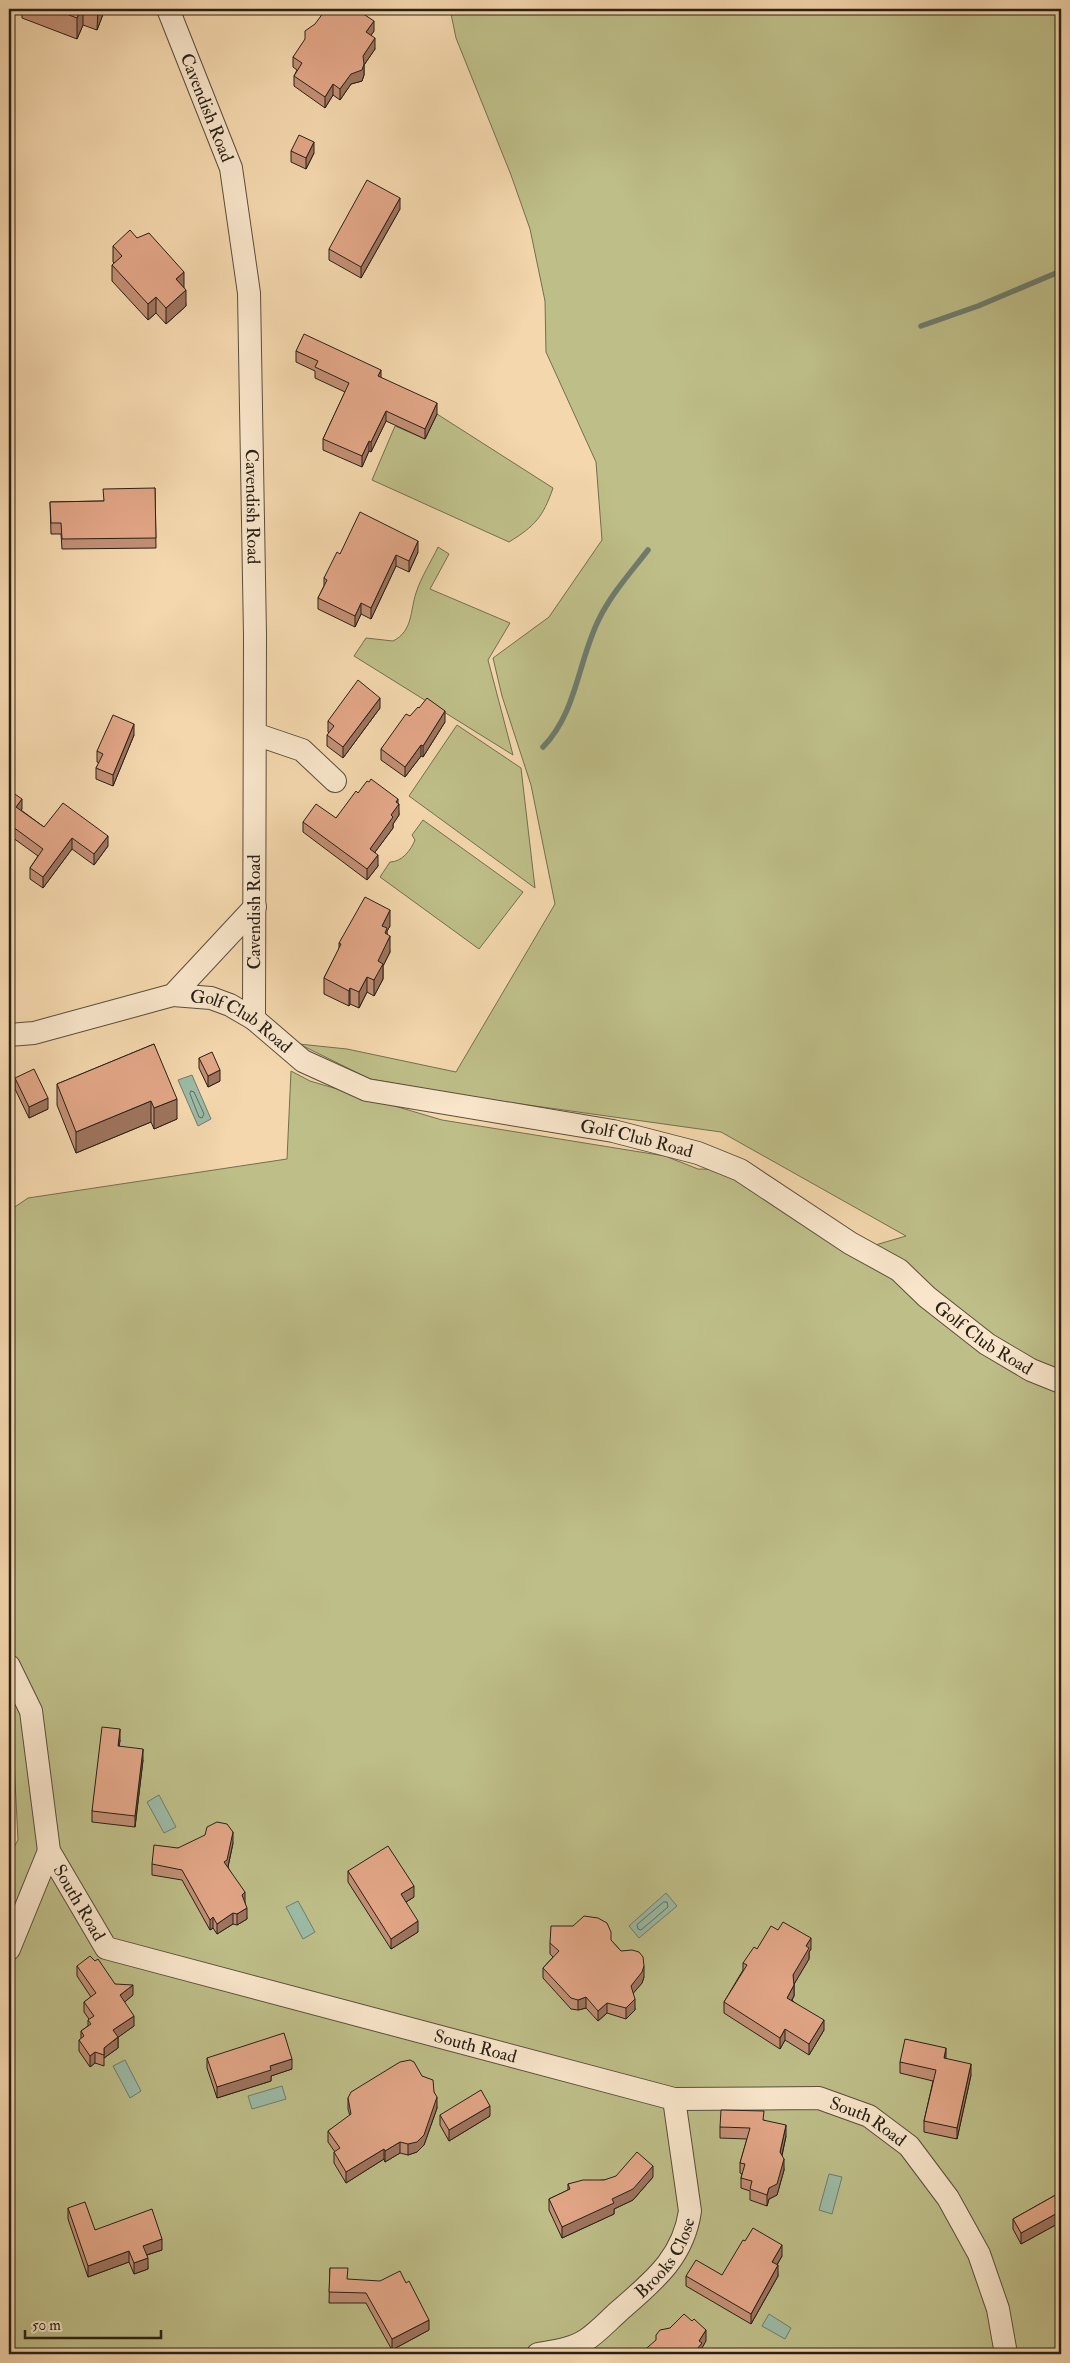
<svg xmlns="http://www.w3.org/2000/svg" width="1070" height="2363" font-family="'IM FELL Double Pica',serif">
<rect width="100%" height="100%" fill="#f4d7ad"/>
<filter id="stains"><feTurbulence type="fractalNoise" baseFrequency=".004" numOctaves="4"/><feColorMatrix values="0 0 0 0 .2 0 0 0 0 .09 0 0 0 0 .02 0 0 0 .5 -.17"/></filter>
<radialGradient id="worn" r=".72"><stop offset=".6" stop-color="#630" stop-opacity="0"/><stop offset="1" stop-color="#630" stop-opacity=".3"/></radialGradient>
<path fill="#bebe88" stroke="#736f50" d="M450 9H1061V2354H9V1856L18 1840 12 1721 9 1712V1211L28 1198 287 1159 291 1071 310 1081 442 1120 665 1156 698 1169 740 1170 872 1246 906 1236 721 1132 478 1098 370 1079 299 1044 347 1049 456 1072 555 904 531 785 502 696 493 658 549 617 602 540 596 462 546 352 545 301 530 229 511 175 456 38Z
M437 414 553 488C543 517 535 526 509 542L372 480 395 426 425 439Z
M438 547 449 554 430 589 510 623 488 660 513 755 354 656 366 638 393 641C413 631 410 611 416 593 421 577 431 562 438 547Z
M457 725 521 768 535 888 409 796Z
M423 820 523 892 479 949 380 877 390 862C402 862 411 850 415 840L412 835Z"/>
<path fill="#9cbaa6" stroke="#6e7c6d" d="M192 1075 211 1119 198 1126 178 1080Z
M159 1795 176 1827 164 1833 147 1802Z
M666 1893 677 1906 639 1938 629 1926Z
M298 1901 315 1932 303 1939 286 1907Z
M125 2060 141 2091 130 2098 113 2066Z
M282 2086 286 2099 252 2109 248 2096Z
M829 2174 842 2177 832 2214 819 2210Z
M769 2314 791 2328 785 2339 762 2326Z"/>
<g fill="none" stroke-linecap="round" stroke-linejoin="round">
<path stroke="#626d5e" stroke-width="1" d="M191 1091 194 1092 204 1114 202 1118 199 1117 190 1094Z
M664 1902H667L668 1907 641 1930 638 1929 637 1925Z"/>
<path stroke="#6e7c6d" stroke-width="5.5" d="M921 326 978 306 1061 271
M543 747C577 712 578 661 599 619 612 593 631 572 648 550"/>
<defs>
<g id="minor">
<path id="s1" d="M168 9 231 168 249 293 255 635 254 1019"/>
<path d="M255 734 302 750 335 781"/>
<path id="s2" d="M173 995 211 998 230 1005 254 1019 303 1061 367 1090 613 1131 698 1153 740 1170 850 1243 899 1270 927 1297 987 1344 1031 1370 1061 1382"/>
<path d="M9 1035 34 1033 173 995 255 907"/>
<path id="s3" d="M9 1666 31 1711 49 1851 106 1948 674 2099 819 2098 869 2116 909 2146 948 2198 979 2254 998 2309 1006 2354"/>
<path d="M9 1949 49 1851"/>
<path id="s4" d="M538 2354C555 2351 572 2349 586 2340 598 2332 608 2321 618 2312 652 2282 683 2259 690 2211L674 2099"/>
</g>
</defs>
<use href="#minor" stroke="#5b4e3c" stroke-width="24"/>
<use href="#minor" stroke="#f8e5ca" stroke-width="22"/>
</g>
<path fill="#c28f74" stroke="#282017" d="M22 9H105L97 30 83 25 77 39 22 18Z
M374 31 371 35 375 49 364 65V75L362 81 351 84 340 100 333 95 325 108 294 86V76L297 70 293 67V57Z
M291 151 314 153 306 169 291 162Z
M400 209 361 278 329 260V249Z
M113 246 184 288 186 306 166 324 156 313 148 320 112 281V265L114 263 113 262Z
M296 351 381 378 437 414 425 439 386 421 371 452 369 451 362 467 323 450V439L345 392 315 378V371L296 362Z
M155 488 156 548 62 549 61 534H51L50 502 103 501Z
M418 552 409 572 396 566 371 619 361 614 355 627 318 609V598L324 586V578L340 554Z
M380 708 343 758 327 746V735L329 733 328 732V721Z
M410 716 445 722 423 757 421 756 405 777 381 760V749Z
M134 735 113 786 96 779V768L99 763 97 762V751Z
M9 784 22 809 21 810 44 827 108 846 94 865 72 849 43 888 30 879V868L38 856 9 835Z
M358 793 398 803 399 815 393 824V828L375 852 378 866 367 880 303 832V822L336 818Z
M390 926 387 931V934L390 952 383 966V979L374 996 367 992 359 1008 350 1004 349 1006 324 994V978L339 949V943Z
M154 1044 177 1119 154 1129 151 1122 76 1153 57 1105V1084Z
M199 1058 220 1081 208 1087 199 1068Z
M15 1078 48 1109 29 1118 15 1089Z
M120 1740 119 1746 143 1760 135 1827 92 1822V1811Z
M233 1843 228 1867 245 1903 247 1919 237 1925 233 1924 217 1934 213 1928 210 1930 182 1880 152 1875V1864L178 1848Z
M348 1871 414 1897 406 1902 418 1932 391 1949 348 1882Z
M611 1940 644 1977 642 1983 633 1993 635 2010 626 2019 607 2013 598 2021 586 2008 578 2010 571 2009 543 1978V1968L553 1957 550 1954V1943Z
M757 1949H811L809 1952V1959L794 1984V1996L792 2000 824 2030 809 2055 785 2040 780 2049 724 2013V2002L743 1970V1963Z
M77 1966 115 1984 133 1995 124 2002 134 2026 118 2037V2048L104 2058V2066L95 2063 90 2067 79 2051V2040L81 2039V2031L88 2026V2020L89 2019 84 2012V2002L91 1997 77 1976Z
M207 2058 292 2069 271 2076V2081L217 2098 207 2068Z
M946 2059 971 2075 957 2139 924 2132V2121L933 2081 900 2073V2062Z
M422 2076 434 2092 437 2108 424 2145 417 2152 408 2155 400 2153 385 2162 384 2159 346 2183 334 2163V2152H335L328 2142V2131L350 2116 348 2109V2098Z
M440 2115 490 2116 449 2141 440 2125Z
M764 2120 786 2136 782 2156 784 2170 777 2195 769 2199 767 2206 750 2200V2191L741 2188V2178L742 2174 740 2173V2163L747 2139 720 2138V2127Z
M653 2177 633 2200 614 2209V2214L562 2238 549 2210V2199L568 2190V2184L604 2180Z
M1061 2192V2222L1021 2244 1013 2229V2219Z
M68 2208 95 2230 162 2250 147 2255 148 2269 134 2274 129 2262 88 2277 68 2219Z
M782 2256 777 2265 778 2276 751 2324 686 2286V2276L722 2275Z
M330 2268 347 2279 429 2330 392 2350 366 2303H329Z"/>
<path fill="#9e745e" stroke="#282017" d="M81 9H83V25L77 39V18Z
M98 9H105L97 30Z
M374 21V31L366 43V32Z
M375 38V49L364 65V75L362 81 351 84 340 100V89Z
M333 84V95L325 108V97Z
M314 142V153L306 169V158Z
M400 198V209L361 278V267Z
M184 272V288L176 279Z
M186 290V306L166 324V308Z
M156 297V313L148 320V304Z
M381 370V380L378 376Z
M437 403V414L425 439V429Z
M386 411V421L371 452V442Z
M369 441V451L362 467V456Z
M418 541V552L409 572V561Z
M396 555V566L371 619V608Z
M361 603V614L355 627V616Z
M380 698V708L343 758V747Z
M445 711V722L423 757V746Z
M134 724V735L113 786V775Z
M421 745V756L405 777V767Z
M22 799V809L16 817V807Z
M398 799V806L399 804V815L393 824V828L370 859V849L391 815 396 802Z
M108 836V846L94 865V854Z
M72 838V849L43 888V877Z
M378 855V866L367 880V869Z
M390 910V926L387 931V942L390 936V952L383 966V979L374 996V980L382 926Z
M367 977V992L359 1008V992Z
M350 988V1004L349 1006V991Z
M220 1070V1081L208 1087V1076Z
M48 1098V1109L29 1118V1107Z
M177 1099V1119L154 1129V1108Z
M151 1101V1122L76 1153V1132Z
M120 1729V1740L118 1757V1746Z
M143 1749V1760L135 1827V1816Z
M233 1832V1843L227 1871 224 1862Z
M414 1886V1897L401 1905V1894Z
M245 1892V1903L242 1906V1895Z
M247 1908V1919L237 1925V1914Z
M233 1913V1924L217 1934V1924Z
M213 1917V1928L210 1930V1920Z
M418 1921V1932L391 1949V1939Z
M811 1938V1949L809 1952V1959L793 1986V1975L806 1946Z
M644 1966V1977L642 1983 631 1996V1986Z
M133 1985V1995L120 2006V1995Z
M794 1985V1996L787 2008V1998Z
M586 1997V2008L578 2010V2000Z
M635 1999V2010L626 2019V2008Z
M607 2003V2013L598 2021V2011Z
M134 2016V2026L113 2041V2030Z
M824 2020V2030L809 2055V2044Z
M785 2029V2040L780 2049V2038Z
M118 2037V2048L104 2058V2048Z
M946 2048V2059L944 2058Z
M95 2052V2063L90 2067V2056Z
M292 2059V2069L271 2076V2081L217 2098V2087L270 2066Z
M971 2064V2075L957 2139V2128Z
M437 2097V2108L424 2145 417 2152 408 2155V2144Z
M490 2106V2116L449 2141V2130Z
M786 2125V2136L780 2163V2152Z
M400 2142V2153L385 2162V2151Z
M384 2149V2159L346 2183V2172Z
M784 2159V2170L777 2195 769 2199 767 2206V2195L769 2188Z
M653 2166V2177L633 2200 614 2209V2214L562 2238V2227L612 2199Z
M1061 2211V2222L1021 2244V2233Z
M162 2239V2250L143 2256V2246Z
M782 2245V2256L772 2273V2262Z
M129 2251V2262L88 2277V2266Z
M12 2257V2268L9 2269V2258Z
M148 2258V2269L134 2274V2263Z
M778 2265V2276L751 2324V2314Z
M429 2320V2330L392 2350V2339Z
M706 2330V2341L702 2348V2354H693L699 2341Z"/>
<path fill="#e2a687" stroke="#282017" d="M53 9H81L77 18Z
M326 9H332L338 13 341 9H356L374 21 366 32 375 38 363 56 364 64 362 70 351 74 340 89 333 84 325 97 294 76 302 63 293 57 305 39V31L315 24Z
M299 135 314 142 306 158 291 151Z
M367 180 400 198 361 267 329 249Z
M130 230 137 238 149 233 184 272 176 279 186 290 166 308 156 297 148 304 112 265 122 256 113 246Z
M304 334 381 370 378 376 437 403 425 429 386 411 371 442 369 441 362 456 323 439 349 383 315 367 318 361 296 351Z
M155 488 156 538 62 539 61 523H51L50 502 104 501 103 489Z
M360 512 418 541 409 561 396 555 371 608 361 603 355 616 318 598 327 580 324 578 337 552 340 554Z
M358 680 380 698 343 747 327 735 334 726 328 721Z
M427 698 445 711 423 746 421 745 405 767 381 749 406 714 410 716 418 707 419 708Z
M113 715 134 724 113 775 96 768 103 754 97 751Z
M371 779 398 799 396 802 399 804 391 815 393 817 370 849 378 855 367 869 303 822 316 804 336 818 356 791 358 793 367 781 369 782Z
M9 784 12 786 9 790 22 799 16 807 44 827 63 803 108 836 94 854 72 838 43 877 30 868 43 849 9 824Z
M365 897 390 910 382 926 387 928 385 933 390 936 378 961 383 964 374 980 367 977 359 992 350 988 349 991 324 978 341 944 339 943Z
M154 1044 177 1099 154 1108 151 1101 76 1132 57 1084Z
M212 1052 220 1070 208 1076 199 1058Z
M34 1069 48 1098 29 1107 15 1078Z
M102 1727 120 1729 118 1746 143 1749 135 1816 92 1811Z
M217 1822 227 1824 233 1832 227 1860 224 1862 245 1892 242 1895 247 1908 237 1914 233 1913 217 1924 213 1917 210 1920 182 1870 152 1864 154 1845 178 1848 205 1835 207 1827Z
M388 1846 414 1886 401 1894 418 1921 391 1939 348 1871Z
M584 1916 598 1918 607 1923 611 1932V1940L621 1951 632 1950 639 1952 643 1957 644 1966 642 1972 631 1986 635 1999 626 2008 607 2003 598 2011 586 1997 578 2000 571 1998 543 1968 559 1951 550 1943 551 1926H573Z
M783 1922 811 1938 806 1946 809 1948 793 1975 794 1985 787 1998 824 2020 809 2044 785 2029 780 2038 724 2002 747 1965 743 1963 754 1947 757 1949 771 1926 778 1930Z
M90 1956 95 1961 98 1959 115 1984 133 1985 120 1995 134 2016 113 2030 118 2037 104 2048V2055L95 2052 90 2056 79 2040 84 2036 81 2031 91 2024 88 2020 94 2016 84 2002 96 1993 77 1966Z
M284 2033 292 2059 270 2066 271 2070 217 2087 207 2058Z
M905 2039 946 2048 944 2058 971 2064 957 2128 924 2121 936 2070 900 2062Z
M410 2060 414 2062 422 2076 433 2080 434 2092 437 2097 424 2135 417 2142 408 2144 400 2142 385 2151 384 2149 346 2172 334 2152 340 2148 328 2131 351 2114 348 2098 351 2092 400 2062Z
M481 2090 490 2106 449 2130 440 2115Z
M721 2110 764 2111 763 2120 786 2125 780 2152 784 2159 777 2184 769 2188 767 2195 750 2189 752 2181 741 2178 745 2164 740 2163 750 2128 720 2127Z
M637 2152 653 2166 633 2189 612 2199 614 2203 562 2227 549 2199 570 2189 568 2184 583 2180H604L616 2176Z
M1061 2192V2211L1021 2233 1013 2219Z
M85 2202 95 2230 152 2209 162 2239 143 2246 148 2258 134 2263 129 2251 88 2266 68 2208Z
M753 2228 782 2245 772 2262 778 2265 751 2314 686 2276 696 2260 722 2275 743 2240 745 2241Z
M9 2252 12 2257 9 2258Z
M330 2268H348L347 2279 380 2281 400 2271 406 2283 409 2281 429 2320 392 2339 366 2293 329 2292Z
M684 2314 692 2321 694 2319 706 2330 699 2341 702 2343 693 2354H640L656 2340V2335L660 2330 670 2328Z"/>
<g text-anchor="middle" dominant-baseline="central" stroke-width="4.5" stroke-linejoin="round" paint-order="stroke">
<g font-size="18" fill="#282017" stroke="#f8e5ca">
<text stroke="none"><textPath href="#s1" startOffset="106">Cavendish Road</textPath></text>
<text stroke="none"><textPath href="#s1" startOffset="511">Cavendish Road</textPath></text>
<text transform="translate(254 912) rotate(-90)">Cavendish Road</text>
<text stroke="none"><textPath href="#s2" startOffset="75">Golf Club Road</textPath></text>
<text stroke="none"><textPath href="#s2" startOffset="495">Golf Club Road</textPath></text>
<text stroke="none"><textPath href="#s2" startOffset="900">Golf Club Road</textPath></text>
<text stroke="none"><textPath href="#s3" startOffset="251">South Road</textPath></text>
<text stroke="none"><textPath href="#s3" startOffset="686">South Road</textPath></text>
<text stroke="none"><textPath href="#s3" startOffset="1091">South Road</textPath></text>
<text stroke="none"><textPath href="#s4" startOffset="166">Brooks Close</textPath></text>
</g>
</g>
<rect width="1070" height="2363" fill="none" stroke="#f4d7ad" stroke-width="30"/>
<rect x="10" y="10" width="1050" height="2343" fill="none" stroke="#282017" stroke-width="2.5"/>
<rect x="15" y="15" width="1040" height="2333" fill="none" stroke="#282017"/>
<path d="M25 2330v8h136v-8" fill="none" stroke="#282017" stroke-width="2.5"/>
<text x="32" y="2330" font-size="15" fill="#282017" stroke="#f8e5ca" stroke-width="4" paint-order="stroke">50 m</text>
<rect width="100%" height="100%" filter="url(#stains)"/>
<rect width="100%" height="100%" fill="url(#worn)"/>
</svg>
